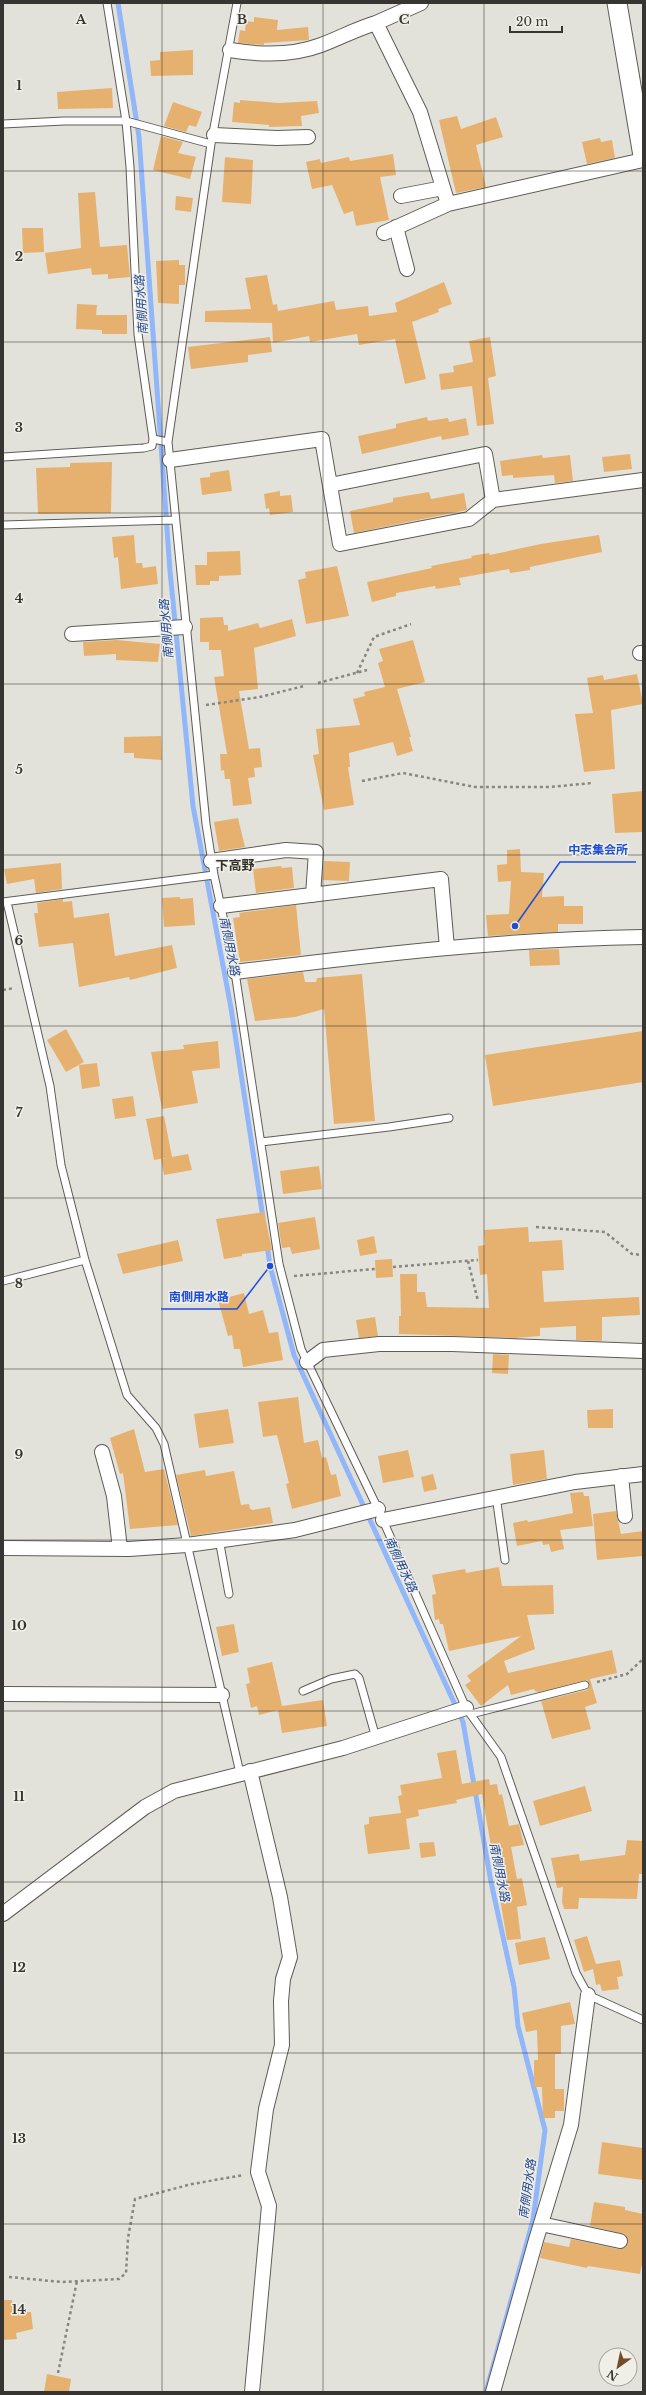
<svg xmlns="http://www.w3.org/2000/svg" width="646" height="2395" font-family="'Libre Baskerville','Noto Sans JP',serif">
<rect width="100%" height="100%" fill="#e3e2da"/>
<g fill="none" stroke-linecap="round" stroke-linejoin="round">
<path stroke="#91b6f9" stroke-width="5" d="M118 3 139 137 170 571 193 806 231 1008 263 1218
M267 1245 270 1266 294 1355 463 1722 491 1882 514 1987 518 2026 545 2130 533 2220 486 2392"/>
</g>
<path fill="#e6b16e" d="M254 17 278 20 277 30 308 27 309 40 264 43V45L238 43 240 30 245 31 246 21 254 22Z
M193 50V75L151 76 150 61 160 60V52Z
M112 88 113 108 58 109 57 92Z
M240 100 279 103 317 101 319 113 301 116 302 126 269 127V125L232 122 234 102 240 103Z
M173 102 202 112 196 127 189 125 186 132 164 126Z
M457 116 461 129 496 117 503 137 476 145 486 187 456 193 439 120Z
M161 136 183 142 178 153 196 157 190 179 153 170Z
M600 138 601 142 612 140 615 158 587 164 582 142Z
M393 154 396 175 380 177 389 220 356 226 353 211 344 214 332 185 312 189 306 162 320 159 321 163 349 157 350 161Z
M225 157 253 160 251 204 222 202Z
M95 192 100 247 127 245 130 277 108 279V274L92 275 91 268 48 274 45 253 81 248 78 193Z
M176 196 193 198 191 212 175 210Z
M22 228H43L44 252 23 253Z
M179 260V265H185V285H179V304L158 303 156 261Z
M267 275 273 305 277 304 278 311 334 301 336 310 368 306 369 316 397 312 395 303 444 282 452 304 438 309 439 312 412 322 426 379 405 384 395 339 359 345 357 334 310 342 309 336 273 343 272 323 205 322V311L251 309 245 278Z
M77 304 97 305 96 315H127V334H102V330L76 329Z
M270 337 272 352 248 355V362L191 369 188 347Z
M490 337 496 376 488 378 494 424 477 426 472 386 441 390 439 374 454 372 453 366 473 362 469 341Z
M427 417 428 421 448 418 449 422 466 418 469 435 442 440 441 436 362 454 358 436 396 428V424Z
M630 454 632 469 604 472 602 457Z
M542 455 543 458 570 455 573 481 555 483 554 475 513 478V475L502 476 500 461Z
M112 462 111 513 38 514 36 468 70 467V463Z
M229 470 232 491 202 495 200 478 210 477V473Z
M280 491V496L291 495 293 512 270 515 269 508 266 509 264 494Z
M429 492 431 499 464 493 467 510 354 533 350 511 393 502V498Z
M134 535 136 563H142L143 568 156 566 158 584 121 589 118 557 114 558 112 537Z
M599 535 602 552 530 567V570L510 573 509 569 459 578 461 585 436 589 435 586 396 593V596L372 602 367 582 432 568 431 566 472 558 471 556 489 553 490 555 541 544Z
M240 551 241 575 219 576V581H210V585H196L195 565H207V552Z
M337 566 349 616 306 624 298 580 306 578 305 572Z
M223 617 224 625H228V631L258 623 260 628 292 619 296 636 254 648 258 689 239 691 249 749 260 748 262 767 254 768 255 777 248 778 252 804 233 806 230 779H225L224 770 221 771 220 754H227L214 677 224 676 221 650H209V642H200V618Z
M117 640 160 644 158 662 116 660V654L84 656 83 642Z
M413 640 425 682 397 689 411 737H409L413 751 397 756 393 742 349 753 350 767H348L354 805 324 810 313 755 319 754 316 729 360 725 353 699 365 696 364 692 385 687 378 663 383 661 379 649Z
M637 674 643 704 611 710 615 769 584 772 575 714 593 713 587 678 603 675 604 680Z
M161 736 162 760 134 758V753H124V737Z
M643 791V832L615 833 612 794Z
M238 818 245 847 219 851 214 822Z
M520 849 521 872 544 873 542 897 564 896V906H583V924H558V932L488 936 486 915 509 914 511 881 498 882 497 865 507 864V850Z
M324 861 350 862 349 881 323 880Z
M61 863 62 889 36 893 34 879 7 884 4 869Z
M281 866 282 868 292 867 294 888 256 893 253 869Z
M180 897V899L193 898 195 925 164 927 162 898Z
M63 899V902L72 901 74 918 109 913 115 956 172 945 177 968 130 980 129 977 79 987 73 943 39 947 34 913H38L37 903Z
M296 905 301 955 240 962 233 918 240 917 239 913Z
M559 949 560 965 530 966 529 950Z
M303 972 305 982H316L317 978 362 974 375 1121 334 1124 324 1009 295 1017 255 1021 247 979Z
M66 1029 84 1062 66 1072 47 1040Z
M643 1031V1082L493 1106 485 1055Z
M218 1041 220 1068 192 1071 198 1103 162 1109 151 1052 184 1049 183 1045Z
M97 1063 100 1086 82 1089 79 1065Z
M133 1096 136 1116 115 1119 112 1099Z
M164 1116 172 1157 154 1160 146 1119Z
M188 1154 192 1170 164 1175 161 1159Z
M319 1166 322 1189 283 1194 280 1171Z
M264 1212 272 1250 242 1254V1256L224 1259 216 1219Z
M315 1217 320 1249 292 1254 290 1247 282 1248 278 1223Z
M528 1227 529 1242 562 1240 564 1270 542 1271 544 1302 639 1297 640 1315 602 1317V1341L576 1340V1326L540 1328V1336L515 1338 399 1334V1316H401L400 1274H417V1292H425L427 1307 489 1308 487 1274 480 1275 478 1246 485 1245 484 1230Z
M374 1236 377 1253 360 1256 357 1240Z
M178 1240 183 1261 123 1274 117 1254Z
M392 1259 393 1277 376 1278 375 1260Z
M244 1293 249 1314 263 1310 269 1333 278 1332 283 1360 243 1367 240 1349H234L232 1335 228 1336 218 1300Z
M375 1317 378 1336 359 1338 356 1320Z
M493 1354 509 1355 508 1374 492 1373Z
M298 1397 304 1443 318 1440 322 1458 326 1457 331 1475 336 1474 341 1496 292 1509 286 1484 289 1483 277 1435 263 1437 258 1402Z
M228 1409 234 1443 199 1448 194 1414Z
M613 1409V1428H588L587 1410Z
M134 1429 145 1472 164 1469 178 1525 130 1529 123 1473 120 1474 110 1438Z
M408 1450 414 1477 383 1483 378 1456Z
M544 1450 547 1479 513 1485 510 1454Z
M205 1470 206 1476 234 1471 241 1505 249 1504 250 1509 253 1510 270 1507 273 1523 191 1536 176 1475Z
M433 1474 437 1489 424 1492 421 1477Z
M583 1492 584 1496H589L593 1526 560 1530 564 1549 551 1552 549 1544 543 1545 542 1541 517 1546 513 1523 527 1520 528 1522 573 1513 570 1493Z
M616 1511 621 1534 643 1531V1556L597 1560 593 1514Z
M499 1567 502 1586 553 1585 554 1614 527 1615 535 1649 504 1661 508 1673 612 1650 617 1673 590 1679 597 1703 585 1707 591 1729 552 1739 541 1701 587 1690 590 1686 587 1680 539 1692 535 1691 534 1689 511 1695 508 1685 481 1706 465 1685 471 1681 467 1676 521 1636 449 1651 443 1624H440L439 1619 435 1620 432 1595 436 1594 432 1575 465 1569 466 1573Z
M234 1624 239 1652 222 1656 216 1627Z
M272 1662 282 1706 323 1700 327 1726 282 1733 278 1710 259 1715 257 1706 251 1708 246 1684 250 1683 247 1668Z
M456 1750 462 1784 489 1779 490 1785 497 1784 499 1795 502 1794 509 1826 519 1824 524 1845 511 1847 517 1879 522 1878 527 1905 517 1907 521 1939 507 1940 482 1794 456 1800 457 1803 418 1810 419 1816 406 1819 410 1849 368 1854 364 1825 369 1824V1817L401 1813 398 1796 402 1795 400 1785 442 1778 437 1753Z
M585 1786 592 1811 540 1826 533 1801Z
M627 1840 643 1841V1874H639L637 1899 579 1898 578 1909H564L562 1902 563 1887 557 1888 551 1858 579 1854 580 1861 625 1855Z
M434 1842 436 1856 421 1858 419 1843Z
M587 1936 596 1964 620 1960 623 1976 617 1977 619 1989 602 1991 600 1984 596 1985 593 1969 584 1972 574 1940Z
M545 1937 550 1959 519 1965 515 1943Z
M570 2002 575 2024 561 2026V2054H555V2089H564V2111H555V2118H543L542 2087H534V2060H538L537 2030 526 2032 522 2013Z
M602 2142 643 2148V2180L598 2174Z
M594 2202 625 2207V2210L643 2214V2259L640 2274 588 2266 587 2268 540 2258 544 2242 569 2247 571 2239 618 2249 626 2247 628 2242 625 2234 590 2226Z
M3 2300H12L13 2312H31L33 2329 16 2333 17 2339 3 2340Z
M47 2374 71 2379 69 2392H44Z"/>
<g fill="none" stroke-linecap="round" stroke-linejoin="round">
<defs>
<path id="lane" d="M107 3 126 121 130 167 138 334 153 439 168 442
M237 3 211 144 168 442 206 824 214 875 235 972 279 1264 301 1349 378 1509 466 1708 501 1757 576 1973 588 1995 643 2020
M3 124 64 121H126L211 144
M3 457 144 448 152 446 153 439
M3 525 175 520
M3 902 214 875
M7 902 50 1086 61 1165 85 1260 127 1395 156 1428 164 1444 240 1773
M261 1142 389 1127 449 1118
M3 1281 85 1260
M496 1496 505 1560
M219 1539 229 1594
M303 1691 331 1679 355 1674 359 1678 376 1738
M471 1714 585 1685"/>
<path id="street" d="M421 3 376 23 420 112 448 204 643 160
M230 50C260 55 292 56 321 45 340 38 356 29 376 23
M214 135 277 138 308 137
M401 196 443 188
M396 227 407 269
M384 233 448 204
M170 460 322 439 340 544 469 519 493 500 643 480
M330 485 485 454 493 500
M72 634 185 627
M640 653H643
M211 861 286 850 316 852 313 895
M221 906 441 879 447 948
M235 972C371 955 506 939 643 937
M307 1362 323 1350 379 1344H452L643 1351
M102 1452 114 1496 120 1549
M621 1476 625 1516
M383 1520 575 1482 643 1474
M3 1548 129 1549 187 1545 295 1530 378 1509
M3 1694 222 1695
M250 1771 280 1897 290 1957 283 1979 281 2001 282 2045 266 2109 258 2172 269 2206 252 2392
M3 1914 145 1807 174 1791 343 1748 466 1708
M541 2224 620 2241
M493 2392 536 2240 571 2125 588 1995"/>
<path id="secondary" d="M617 3 643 156"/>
</defs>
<use href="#lane" stroke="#5e5c56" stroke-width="9"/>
<use href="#street" stroke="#5e5c56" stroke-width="16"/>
<use href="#secondary" stroke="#5e5c56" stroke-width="21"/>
<path stroke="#878680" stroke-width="2.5" stroke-dasharray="3 3" stroke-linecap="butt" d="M357 673 374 637 411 624
M318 683 367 670
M206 705 260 697 304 686
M362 781 403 773 475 787H550L592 783
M3 990 14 988
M536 1227 605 1232 632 1254 643 1255
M468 1261 478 1301
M393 1267 478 1260
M294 1276 375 1269
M597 1682 627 1674 643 1659
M9 2277 62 2282 119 2279 126 2273 128 2238 135 2199 192 2184 244 2175
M58 2373 77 2281"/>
<use href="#lane" stroke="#fff" stroke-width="7"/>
<use href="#street" stroke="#fff" stroke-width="14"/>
<use href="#secondary" stroke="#fff" stroke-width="19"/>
</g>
<path fill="none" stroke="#363532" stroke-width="1" stroke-opacity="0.55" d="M162 3V2392M323 3V2392M484 3V2392M3 171H643M3 342H643M3 513H643M3 684H643M3 855H643M3 1026H643M3 1198H643M3 1369H643M3 1540H643M3 1711H643M3 1882H643M3 2053H643M3 2224H643"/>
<g text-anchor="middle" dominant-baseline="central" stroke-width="3" stroke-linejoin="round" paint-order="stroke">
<g font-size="12" font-style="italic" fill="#204794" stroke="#f0efe7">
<text transform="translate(141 305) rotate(-94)">南側用水路</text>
<text transform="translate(166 629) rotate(-95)">南側用水路</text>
<text transform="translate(230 946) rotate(79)">南側用水路</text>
<text transform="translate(401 1564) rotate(65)">南側用水路</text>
<text transform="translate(500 1872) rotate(79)">南側用水路</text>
<text transform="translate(527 2189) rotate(-82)">南側用水路</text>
</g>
<g font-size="13" font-weight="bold" fill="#302f29" stroke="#f0efe7">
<text x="235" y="865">下高野</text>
</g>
</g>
<g font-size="13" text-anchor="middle" font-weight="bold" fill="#363532" stroke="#f0efe7" stroke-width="3" stroke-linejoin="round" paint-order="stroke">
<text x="81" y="24">A</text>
<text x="242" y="24">B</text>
<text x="404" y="24">C</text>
<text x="19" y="90">1</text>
<text x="19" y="261">2</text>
<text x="19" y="432">3</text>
<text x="19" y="603">4</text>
<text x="19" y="774">5</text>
<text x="19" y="945">6</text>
<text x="19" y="1117">7</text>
<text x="19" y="1288">8</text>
<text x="19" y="1459">9</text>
<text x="19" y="1630">10</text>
<text x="19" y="1801">11</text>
<text x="19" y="1972">12</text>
<text x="19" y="2143">13</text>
<text x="19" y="2314">14</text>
</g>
<path fill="none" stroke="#1d4ed8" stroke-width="1.5" d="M515 926L560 862H636M270 1266L237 1309H161"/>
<g fill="#1d4ed8" stroke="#f0efe7" stroke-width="1.5">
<circle cx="515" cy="926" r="4"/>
<circle cx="270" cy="1266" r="4"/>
</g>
<g font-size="12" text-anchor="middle" font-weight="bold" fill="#1d4ed8" stroke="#f0efe7" stroke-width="3" stroke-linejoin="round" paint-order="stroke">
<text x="598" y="854">中志集会所</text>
<text x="199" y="1301">南側用水路</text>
</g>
<rect width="646" height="2395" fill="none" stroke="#363532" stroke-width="8"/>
<g transform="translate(618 2367) rotate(213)"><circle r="19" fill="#f0efe7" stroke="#a6a59f"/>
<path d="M0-3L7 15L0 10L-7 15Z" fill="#734c2a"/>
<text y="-6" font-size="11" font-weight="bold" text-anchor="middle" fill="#363532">N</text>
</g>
<path d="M510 26v6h52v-6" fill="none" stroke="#363532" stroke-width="2"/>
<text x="516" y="26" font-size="12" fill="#363532" stroke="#f0efe7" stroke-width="3" paint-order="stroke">20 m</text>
</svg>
